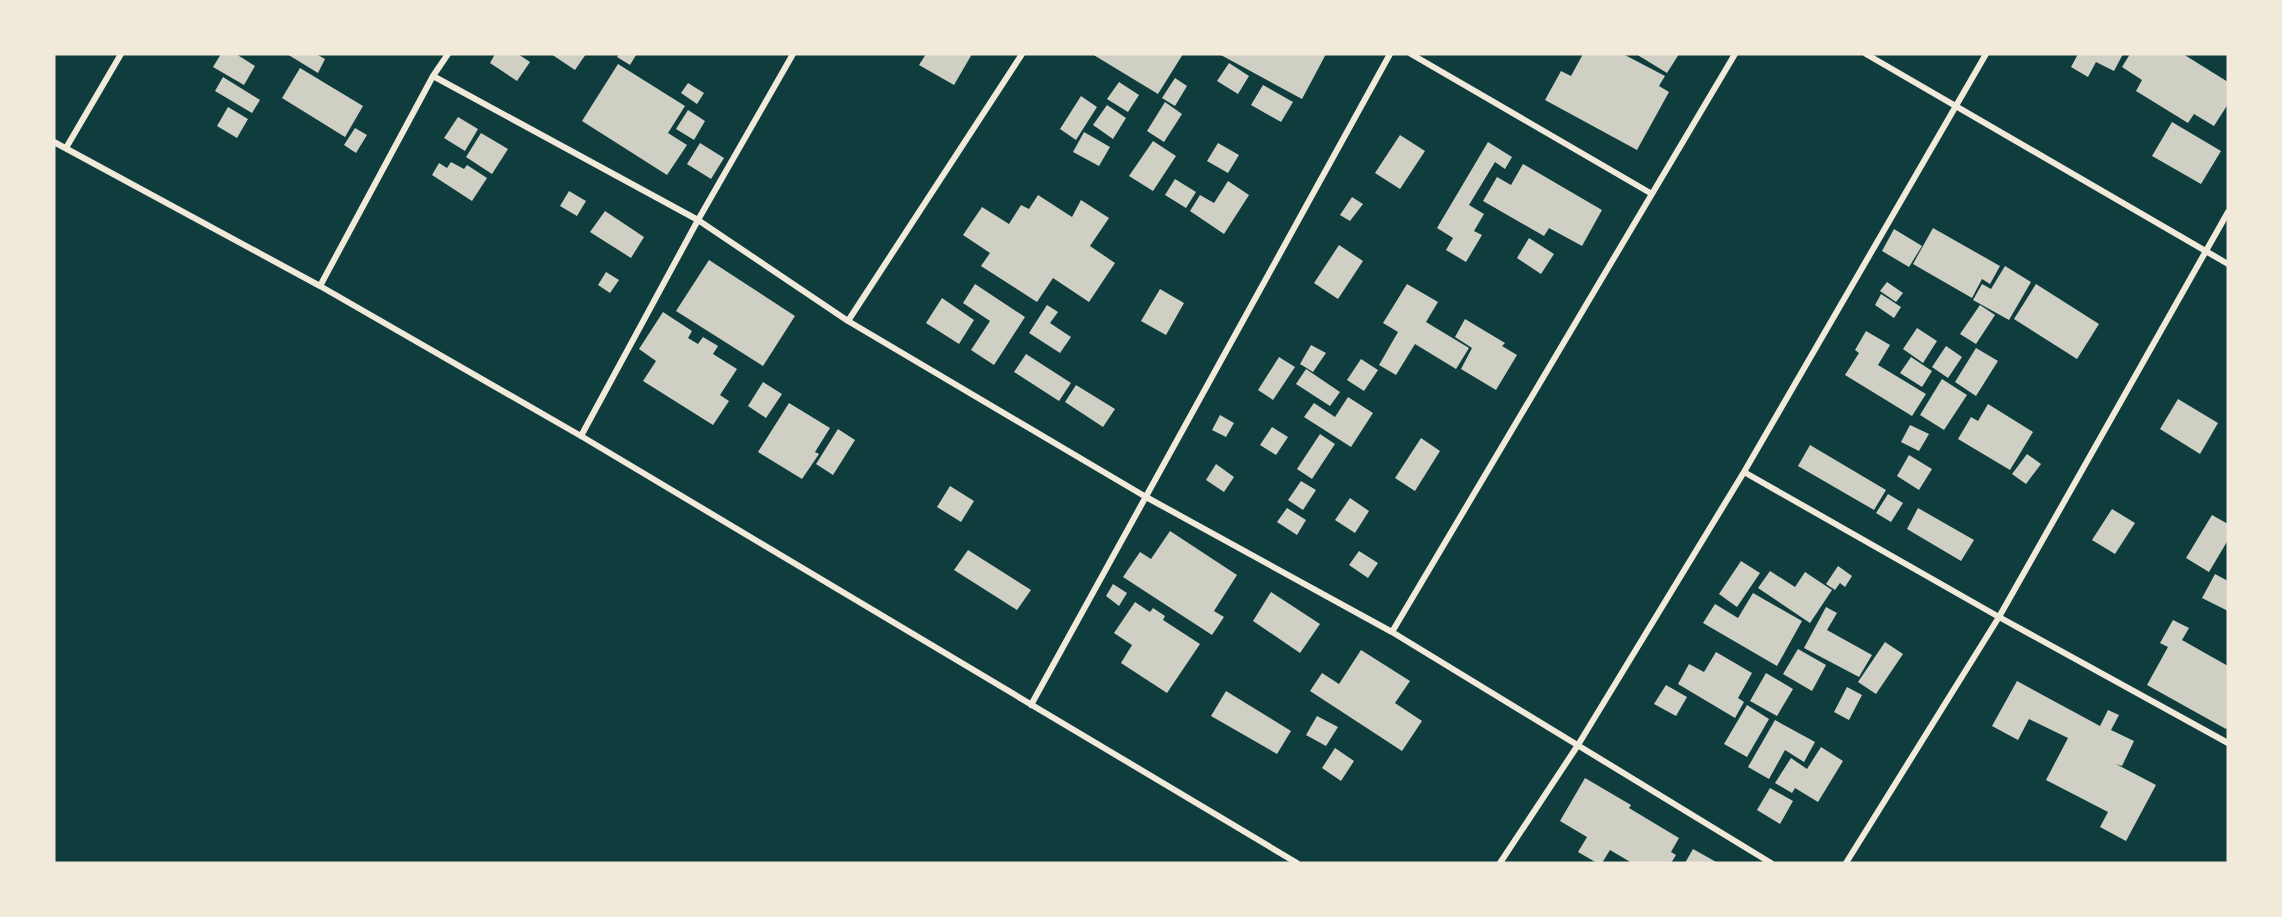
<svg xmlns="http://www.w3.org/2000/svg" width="2282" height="917" font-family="'Crimson Pro',serif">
<rect width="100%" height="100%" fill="#0f3d3e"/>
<path fill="#cfcfc3" d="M221 54H236L255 66 244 85 213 67Z
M287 54H316L325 59 318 73Z
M495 54H518L530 62 517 81 490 63Z
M551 54H586L575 70Z
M619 54H635L636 55 630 65 617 57Z
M926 54H972L954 85 919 65Z
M1092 54H1183L1158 94Z
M1219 54H1326L1302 99Z
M1583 54H1623L1665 76 1659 86 1669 92 1637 150 1545 100 1561 71 1571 76Z
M1636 54H1679L1667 73Z
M2078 54H2123L2114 71 2096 62 2088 77 2071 67Z
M2130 54H2183L2228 82V104L2214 126 2194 114 2188 123 2136 91 2142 80 2122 67Z
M1229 63 1249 76 1238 94 1217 81Z
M618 64 685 106 668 133 687 145 667 175 582 121Z
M300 68 363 106 345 137 282 98Z
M223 77 260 100 252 113 215 91Z
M1175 78 1187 86 1175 106 1162 98Z
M1119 82 1139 95 1128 112 1107 99Z
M688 83 704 93 697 104 681 93Z
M1263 85 1293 102 1281 122 1251 105Z
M1081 96 1097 107 1076 140 1060 129Z
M1165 102 1182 114 1164 142 1147 131Z
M1107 105 1126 118 1113 139 1093 125Z
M228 107 248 119 237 138 217 126Z
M688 110 705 121 694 140 676 129Z
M458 117 478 129 465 151 444 138Z
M2172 122 2221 151 2201 184 2152 156Z
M355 128 367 135 356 153 344 145Z
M1084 132 1110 147 1099 166 1073 152Z
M481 133 508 149 492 174 466 157Z
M1400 135 1425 151 1400 189 1375 173Z
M1153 141 1176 156 1153 191 1129 176Z
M1488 142 1512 157 1505 169 1495 162 1469 205 1484 214 1474 231 1482 235 1466 262 1446 250 1453 238 1437 228Z
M700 143 724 158 711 179 687 164Z
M1218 143 1239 155 1228 173 1207 161Z
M451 162 464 169 467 165 487 178 472 201 432 175 439 163 447 168Z
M1523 164 1602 210 1582 246 1549 228 1544 236 1483 201 1497 177 1511 185Z
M1175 179 1196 192 1186 208 1165 195Z
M1228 181 1249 195 1224 234 1190 211 1200 195 1214 203Z
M569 191 586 201 577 216 560 206Z
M1038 195 1072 217 1081 200 1109 218 1090 246 1115 263 1089 302 1053 278 1037 302 981 266 990 253 963 235 982 207 1009 224 1021 205 1029 209Z
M1352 197 1363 204 1350 221 1340 215Z
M605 211 644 237 631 258 590 232Z
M1933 228 2000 266 1990 284 1982 279 1972 298 1913 264Z
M1894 229 1922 246 1909 267 1882 251Z
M1529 238 1554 254 1541 274 1517 258Z
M1339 245 1363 261 1338 299 1314 283Z
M709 260 795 316 763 366 676 311Z
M2005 266 2031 282 2009 320 1973 300 1982 284 1991 289Z
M606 272 619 280 610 293 598 285Z
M1887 282 1903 293 1896 302 1880 291Z
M975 284 1025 317 994 365 971 350 990 321 963 303Z
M1407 284 1438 302 1426 322 1469 348 1456 369 1415 344 1396 375 1379 365 1398 332 1383 323Z
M2036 284 2099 324 2077 359 2014 319Z
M1160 289 1184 303 1166 335 1141 321Z
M1881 294 1901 307 1894 318 1875 305Z
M942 298 974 320 959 344 926 323Z
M1047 305 1058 312 1050 323 1071 337 1060 353 1029 333Z
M1980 305 1995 315 1976 344 1960 334Z
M663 312 692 331 688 338 698 344 703 337 718 346 713 354 737 369 720 395 729 401 713 425 643 381 656 361 639 349Z
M1465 319 1505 343 1502 346 1517 355 1496 390 1461 369 1472 348 1455 337Z
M1917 328 1937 341 1923 363 1903 349Z
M1866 331 1890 345 1878 365 1926 394 1912 416 1845 375 1859 353 1855 350Z
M1311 345 1326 353 1313 372 1300 364Z
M1946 346 1962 357 1948 378 1932 367Z
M1976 348 1998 361 1976 396 1955 382Z
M1026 354 1071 383 1059 401 1014 372Z
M1279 357 1295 367 1273 400 1258 390Z
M1911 357 1932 371 1922 387 1900 373Z
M1361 359 1378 370 1364 391 1347 380Z
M1306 369 1340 392 1330 406 1296 384Z
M1942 379 1967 395 1944 430 1920 415Z
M763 382 782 394 766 418 748 406Z
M1076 385 1115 409 1103 427 1065 402Z
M1348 397 1373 413 1351 447 1304 417 1314 403 1335 417Z
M2178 399 2218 423 2200 454 2160 429Z
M789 403 830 428 815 452 819 454 802 479 758 452Z
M1988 404 2033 432 2010 470 1958 439 1971 417 1978 421Z
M1220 415 1234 423 1226 437 1212 430Z
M1910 425 1929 434 1919 451 1901 442Z
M1272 427 1288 437 1276 455 1260 445Z
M838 429 855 440 833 475 816 464Z
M1320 434 1335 444 1312 479 1297 469Z
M1421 438 1440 451 1415 491 1395 478Z
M1810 445 1886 490 1874 510 1798 466Z
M2027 454 2041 464 2026 484 2012 474Z
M1909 455 1932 469 1919 490 1897 476Z
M1216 464 1234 477 1224 492 1206 480Z
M1301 481 1316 490 1303 510 1288 500Z
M950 486 974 501 961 522 937 507Z
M1888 494 1903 503 1891 522 1876 513Z
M1350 498 1369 511 1355 533 1335 520Z
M1287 508 1306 520 1297 535 1277 522Z
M1918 508 1974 540 1961 561 1907 529Z
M2112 509 2135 523 2115 554 2092 540Z
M2212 515 2228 524V540L2209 572 2186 558Z
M1170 531 1237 575 1214 611 1224 617 1212 635 1123 577 1140 552 1151 559Z
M968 550 1031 590 1017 610 954 570Z
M1359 551 1378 563 1368 578 1349 565Z
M1741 561 1760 573 1737 607 1719 594Z
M1838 566 1852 576 1845 587 1840 583 1835 590 1826 584Z
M1770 571 1795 587 1805 572 1832 590 1810 623 1758 588Z
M2215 574 2228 581V611L2202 598Z
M1113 584 1127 593 1119 606 1106 596Z
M1271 592 1320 624 1300 653 1253 621Z
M1753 593 1802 621 1777 666 1703 623 1715 604 1738 618Z
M1135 602 1150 612 1153 608 1165 616 1163 620 1200 644 1167 693 1121 663 1132 645 1114 633Z
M1826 607 1837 613 1827 630 1872 655 1859 677 1804 648Z
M2173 620 2189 628 2182 640 2228 666V725L2226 729 2147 685 2168 647 2160 643Z
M1885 642 1903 654 1876 694 1858 682Z
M1798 649 1826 665 1812 691 1783 674Z
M1361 650 1410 681 1395 703 1422 721 1402 751 1310 691 1322 673 1339 684Z
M1716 652 1752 673 1738 698 1744 702 1735 718 1678 684 1689 664 1704 672Z
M1766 673 1793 689 1777 716 1750 701Z
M2017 681 2100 726 2108 710 2119 715 2111 730 2134 741 2122 766 2116 764 2156 785 2126 841 2100 827 2108 812 2046 780 2068 738 2029 719 2018 740 1992 726Z
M1666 685 1687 697 1676 716 1654 704Z
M1847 687 1862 695 1849 720 1834 712Z
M1226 691 1291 731 1277 754 1211 716Z
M1747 705 1769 719 1747 757 1724 744Z
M1317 716 1338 727 1326 746 1306 735Z
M1775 720 1815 742 1804 762 1785 750 1769 779 1748 767Z
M1821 747 1843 761 1818 802 1795 788 1792 793 1775 783 1791 758 1807 769Z
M1335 748 1354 761 1341 781 1322 768Z
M1585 778 1631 805 1629 808 1679 838 1671 852 1676 855 1671 863H1632L1610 850 1602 863H1597L1578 852 1587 837 1560 821Z
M1770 788 1793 801 1780 824 1757 810Z
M1693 849 1718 863H1685Z"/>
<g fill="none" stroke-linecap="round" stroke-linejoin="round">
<path stroke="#f1e9da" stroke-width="6" d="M1411 54 1652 194
M1866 54 2228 264
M433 76 698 220 848 321 1146 497 1392 632 1771 863
M54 142 320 286 581 436 1297 863
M66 148 121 54
M320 286 433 76 448 54
M848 321 1022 54
M581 436 698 220 793 54
M1744 472 1999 617 2228 743
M1392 632 1735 54
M1031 705 1390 54
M1500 863 1578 745 1744 472 1986 54
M1846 863 1999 617 2228 212"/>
</g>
<rect width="2282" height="917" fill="none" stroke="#f1e9da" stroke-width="111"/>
</svg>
